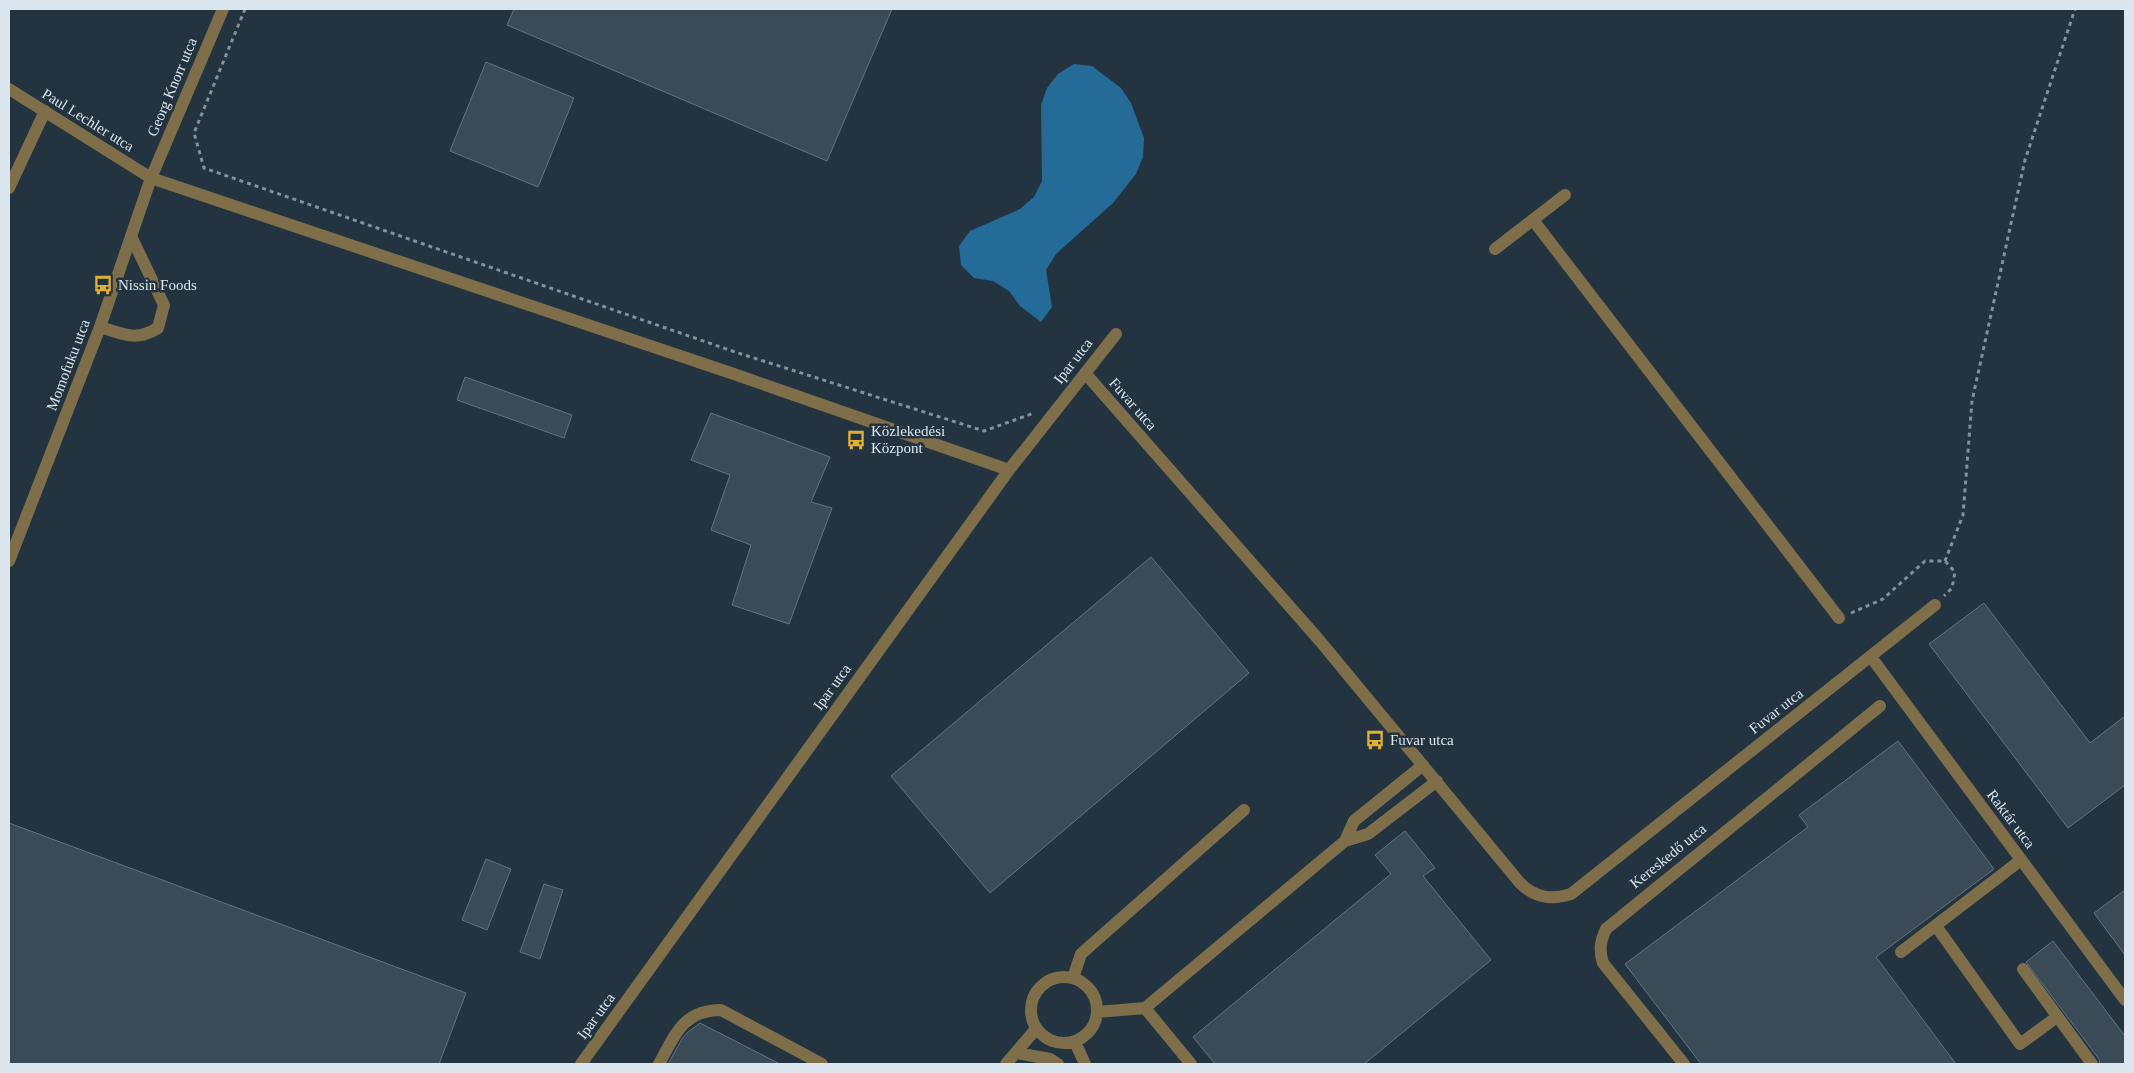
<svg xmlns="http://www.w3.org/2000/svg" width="2134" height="1073" font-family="'Times New Roman',serif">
<rect width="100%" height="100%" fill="#23333f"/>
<path fill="#246b98" d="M1074 64 1092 66 1121 88 1131 103 1144 138 1143 157 1136 174 1113 203 1056 254 1046 270 1052 307 1041 322 1020 306 1009 291 993 281 974 278 961 265 959 246 970 231 1020 209 1034 197 1042 181 1041 105 1047 88 1058 74Z"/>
<path fill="#3a4b57" stroke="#627482" d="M514 9H892L827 161 507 25Z
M486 62 574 98 538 187 450 151Z
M465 377 572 415 564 438 457 400Z
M711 413 830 457 811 502 832 508 789 624 732 605 751 545 711 530 730 475 691 460Z
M1151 557 1249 673 990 893 891 776Z
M1984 603 2090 743 2125 716V785L2068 828 1929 644Z
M1898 741 1994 869 1876 957 1956 1064H1701L1625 964 1808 827 1799 815Z
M9 823 466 993 439 1064H9Z
M1405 831 1435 868 1423 876 1491 960 1364 1064H1215L1193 1037 1391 874 1375 855Z
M486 859 511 869 487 930 462 920Z
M544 884 563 890 540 959 520 952Z
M2125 890V955L2094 913Z
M2053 941 2125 1036V1064H2100L2099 1059 2026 962Z
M700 1023 780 1064H668L682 1039 688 1032Z"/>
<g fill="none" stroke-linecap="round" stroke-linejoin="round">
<path stroke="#84919b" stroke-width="3" stroke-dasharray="4 4" stroke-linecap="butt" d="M245 9 194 133 204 168 735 352 984 431 1034 413
M1945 561 1963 515 1972 401 2025 160 2075 9
M1851 613 1883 599 1925 561H1945L1955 572 1952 588 1944 596"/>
<path stroke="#7f6e4a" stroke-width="12" d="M9 89 151 178 731 373 1009 470
M9 188 45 111
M1533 220 1839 618
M1495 249 1565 195
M100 327C124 334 135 342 158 328L164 305 131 236
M1085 373 1320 641 1520 883C1535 898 1551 900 1571 894L1935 605
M9 561 100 327 151 178 223 9
M1871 657 2125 1000
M1345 841 1354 821 1423 765
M1936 926 2020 1044 2057 1017
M1901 952 2021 860
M2023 969 2092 1064
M1031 1010a33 33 0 1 1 66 0a33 33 0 1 1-66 0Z
M1073 978 1081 954 1244 810
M1145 1008 1191 1064
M1097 1012 1145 1008 1345 841 1368 834 1437 781
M1075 1042 1085 1064
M1017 1053 1050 1059 1058 1064
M581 1064 1009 470 1116 334
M659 1064C675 1035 683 1010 721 1010L822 1064
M1006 1064 1036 1029
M1684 1064 1603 963C1599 950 1600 942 1606 929L1880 706"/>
</g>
<defs>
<symbol id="bus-bare" viewBox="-9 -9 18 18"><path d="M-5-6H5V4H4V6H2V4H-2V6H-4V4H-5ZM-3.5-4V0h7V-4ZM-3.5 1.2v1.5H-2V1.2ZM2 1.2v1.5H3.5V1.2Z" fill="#e1af34" stroke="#23333f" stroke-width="2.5" paint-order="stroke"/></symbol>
</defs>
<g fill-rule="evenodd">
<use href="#bus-bare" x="89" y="271" width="28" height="28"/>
<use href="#bus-bare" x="842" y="426" width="28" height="28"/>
<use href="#bus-bare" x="1361" y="726" width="28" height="28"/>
</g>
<g text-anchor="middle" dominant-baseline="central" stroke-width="5" stroke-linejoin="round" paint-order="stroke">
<g font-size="15" fill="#dce6ee" stroke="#23333f">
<text transform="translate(172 87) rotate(-67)">Georg Knorr utca</text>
<text transform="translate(88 120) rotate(32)">Paul Lechler utca</text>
<text transform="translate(1073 361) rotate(-52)">Ipar utca</text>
<text transform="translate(68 365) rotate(-69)">Momofuku utca</text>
<text transform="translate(1133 404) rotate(49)">Fuvar utca</text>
<text transform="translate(832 687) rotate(-54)">Ipar utca</text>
<text transform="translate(1776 711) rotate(-38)">Fuvar utca</text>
<text transform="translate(2011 819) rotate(53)">Raktár utca</text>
<text transform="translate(1668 856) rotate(-39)">Kereskedő utca</text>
<text transform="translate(596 1016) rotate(-54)">Ipar utca</text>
</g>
<g font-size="15" fill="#dce6ee" stroke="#23333f" text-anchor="start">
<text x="118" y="285">Nissin Foods</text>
<text x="871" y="431">Közlekedési<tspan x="871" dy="17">Központ</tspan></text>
<text x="1390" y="740">Fuvar utca</text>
</g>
</g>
<rect width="2134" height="1073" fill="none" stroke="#dce6ee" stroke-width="20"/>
</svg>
